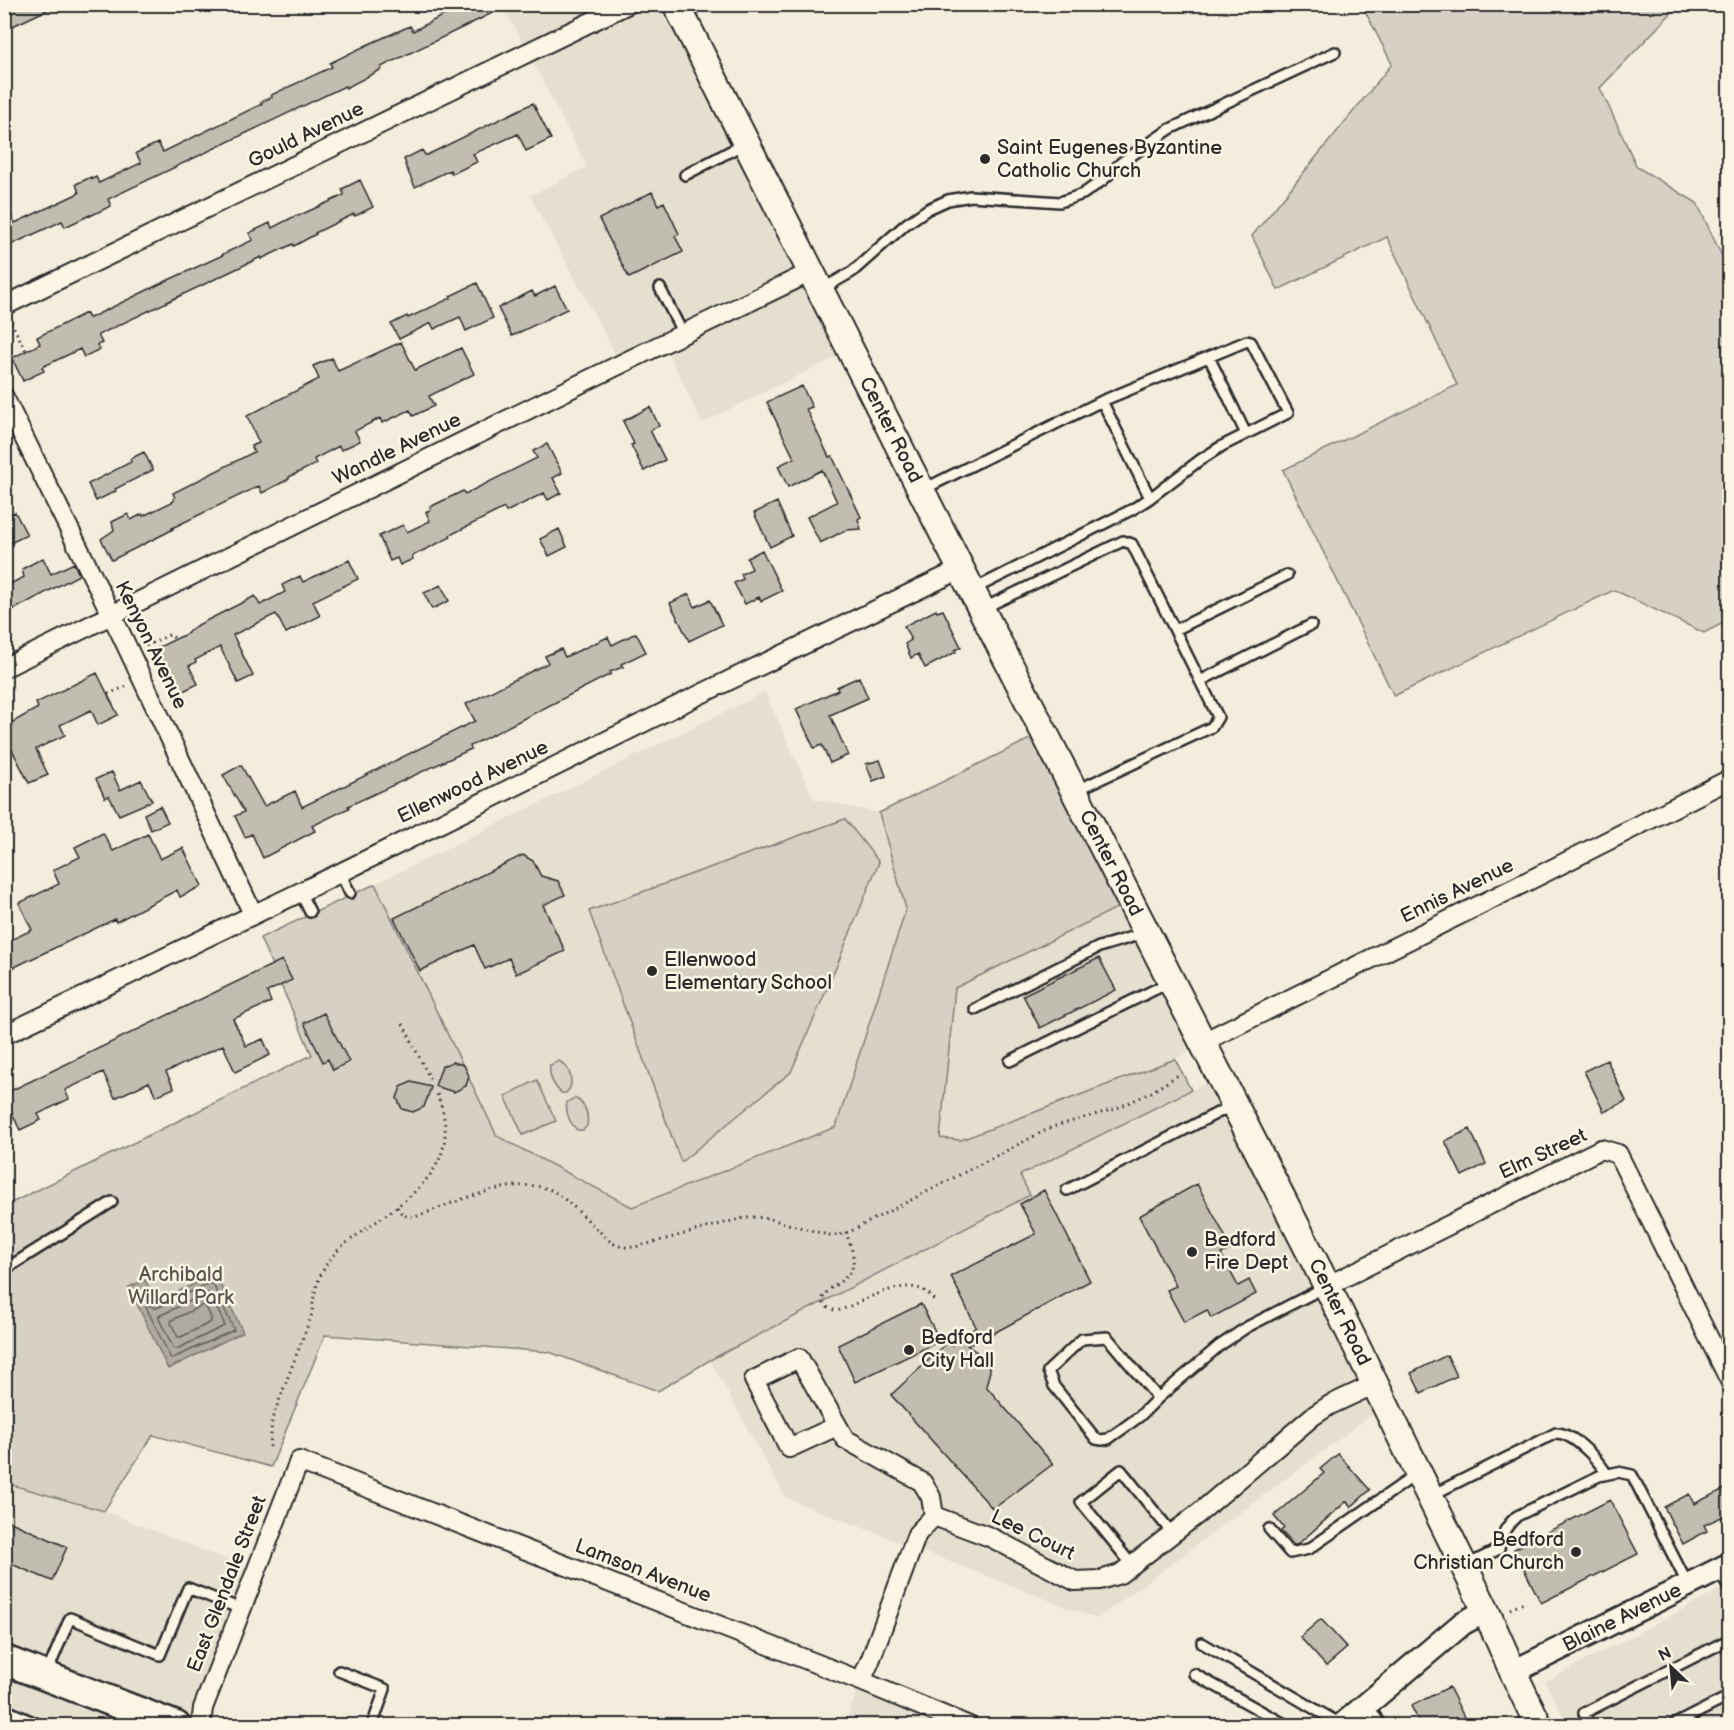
<svg xmlns="http://www.w3.org/2000/svg" width="1734" height="1730" font-family="'Balsamiq Sans',sans-serif">
<rect width="100%" height="100%" fill="#f4edde"/>
<filter id="ink" filterUnits="userSpaceOnUse"><feTurbulence type="fractalNoise" baseFrequency=".0167" numOctaves="2"/><feDisplacementMap in="SourceGraphic" scale="12" xChannelSelector="R" yChannelSelector="G"/><feConvolveMatrix kernelMatrix="1 2 1 2 8 2 1 2 1" color-interpolation-filters="sRGB"/></filter>
<g filter="url(#ink)">
<path fill="#e5dfd0" d="M503 5H676L850 350 702 423 664 344 621 364 530 196 587 167Z
M765 692 814 799 879 813 906 909 867 1032 1131 901 1204 1045 1175 1059 961 1140 836 1127 631 1207 497 1136 375 884Z
M1220 1076 1385 1405 1097 1619 786 1498 710 1360 1030 1196 1020 1175Z
M4 1483 104 1511 256 1571 201 1725H5Z
M1729 1585V1725H1568L1545 1682Z
M861 1681 969 1726H844Z"/>
<path fill="#d6d1c4" stroke="#807e78" stroke-width="1.5" d="M1362 5H1679L1600 88 1637 167 1697 203 1729 271V620L1704 633 1614 590 1394 696 1283 470 1457 385 1387 237 1278 290 1252 236 1392 64Z
M1044 732 1131 901 955 988 940 1138 961 1140 1175 1059 1191 1090 1020 1175 1030 1195 710 1360 658 1391 549 1352 325 1335 271 1467 153 1435 104 1511 5 1483V1206L312 1055 260 938 375 884 497 1136 632 1207 836 1127 906 909 879 813Z
M845 819 879 862 835 970 791 1072 681 1162 589 911Z
M559 1061C569 1067 573 1077 570 1088L566 1093H561C553 1085 548 1076 550 1065Z
M537 1080 556 1121 523 1135 505 1096Z
M575 1098C585 1104 589 1114 587 1126L583 1130H577C569 1122 565 1113 567 1102Z"/>
<path fill="#afaaa0" stroke="#7a7771" stroke-width="1.5" d="M215 1274 243 1332 168 1369 129 1287 145 1280 156 1302Z"/>
<g fill="none" stroke-linecap="round" stroke-linejoin="round">
<path stroke="#605e5a" stroke-width="1.5" d="M209 1283 213 1284 234 1330 171 1359 146 1307 149 1305 155 1308 159 1307Z
M207 1293 210 1294 224 1323V1326L177 1349H174L159 1319V1316Z
M203 1305C207 1307 212 1317 211 1322L181 1337H178L171 1323 172 1320Z"/>
</g>
<path fill="#c2bdb1" stroke="#2b2b2b" stroke-width="1.5" d="M4 4H60L4 30Z
M454 4H511L381 67 382 69 346 88 345 86 108 199 111 206 90 216V215L65 227 62 221 4 248V200L15 223 79 193 76 184 91 177 92 179 96 177 99 183 141 163 136 153 158 143 163 152 262 104 261 102 272 97 271 95 332 67 330 63 369 44 410 26 413 31 456 9Z
M533 103 551 139 526 151 518 134 473 154 477 162 452 174 450 170 415 187 405 165 406 164 404 159 422 150 425 155H427Z
M360 180 373 207 355 216 354 214 315 233 316 234 294 246 293 244 261 259V257L98 335 102 343 97 345 100 349 84 357 80 349 42 367 44 371 23 381 12 358 40 344 37 337 86 313 89 318H90L162 283 223 255V254L253 240 249 233 270 223 272 228 297 215 298 216 344 195 342 189Z
M652 192 658 205 664 202 679 234 675 236 683 252 629 278 599 219Z
M477 283 493 318 466 331 460 317 434 329 431 323 399 339 391 324 407 316 408 318 451 298 450 296Z
M555 286 567 309 512 336 498 308 532 291 535 296Z
M401 342 415 370 461 348 474 374 429 396 434 406 413 416 410 410 382 423 380 418 355 431 360 441 341 450 339 446 314 459 316 464 289 477V479L262 493 259 486 172 528 173 529 166 533 112 560 101 539 114 530 112 522 128 514 131 520 142 514 143 516 174 501 173 499 175 498 173 493 254 452 251 446 259 443 247 416 319 379 313 366 332 358 338 371Z
M802 386 812 407 806 409 829 457 832 456 861 517 858 519 861 529 846 530 820 543 807 517 837 502 822 470 788 487 778 466 794 458 767 402Z
M650 407 659 426 650 430 665 460 644 471 631 445 634 444 623 421Z
M547 444 562 473 553 478 561 493 548 500 544 493 506 512 504 508 450 535 451 537 412 556 413 559 400 565 397 558 390 561 379 536 403 525 407 532 430 521 426 512 431 510 430 507 463 491 465 494 537 458 533 451Z
M144 452 153 470 115 489 116 491 96 501 88 484 131 462 130 459Z
M777 502 792 536 770 547 754 513Z
M15 512 27 535 4 546V517Z
M559 529 567 547 549 556 540 539Z
M762 550 782 591 761 601 759 597 745 604 734 583 743 579 741 574 752 569 747 558Z
M43 558 51 574 74 563 79 575 11 611 4 613V587L24 577 22 569Z
M349 560 358 579 313 601 320 616 286 633 276 614 233 635 253 676 238 683 220 647 195 660 196 662 189 666 198 684 179 693 157 648 188 633V632L194 628V627L255 596 260 605 285 592 282 585 300 576 303 582Z
M441 585 449 601 432 609 424 593Z
M689 594 695 607 710 600 722 625 689 641 670 603Z
M936 610 937 612 943 610 961 647 955 650 956 652 925 668 918 654 911 658 905 644 911 640 904 626Z
M636 633 646 652 621 664 623 667 610 672 611 674 470 746 471 749 348 806 349 808 312 826 315 831 263 858 252 834 245 837 235 816 244 812 223 775 241 765 264 806 295 791 302 807 475 721 466 704 548 663 545 656 561 649 565 657 608 637 612 645Z
M97 673 118 715 98 725 91 710 60 725 65 735 36 749 48 775 29 783 4 734V727L38 708 36 703Z
M859 677 868 698 830 715 848 755 830 763 822 745 814 748 796 709 838 690 837 687Z
M880 760 886 776 873 781 866 764Z
M112 772 120 790 141 780 152 801 119 815 109 796 105 798 96 779Z
M160 806 168 822 151 830 144 814Z
M103 833 113 851 148 834 160 859 183 848 202 886 180 897 177 890 116 922 115 919 4 972V943L32 930 19 903 59 884 53 870 80 857 75 847Z
M523 855 533 861 541 876 558 881 565 895 543 905 565 951 516 974 509 958 485 969 474 945 420 971 394 918Z
M1099 958 1116 990 1040 1028 1023 995Z
M282 960 292 980 267 992 271 1002 233 1019 246 1046 263 1039 270 1055 235 1072 223 1045 166 1072 174 1088 156 1096 149 1082 115 1098 103 1072 65 1090 69 1099 38 1114 41 1120 20 1130 4 1097V1094Z
M324 1013 349 1062 333 1070 328 1059 323 1062 304 1023Z
M1607 1060 1626 1101 1604 1112 1584 1071Z
M452 1062 464 1065 469 1076 466 1086 454 1092 435 1086 442 1066Z
M411 1082 431 1087 424 1107 413 1112 402 1109 397 1098 401 1087Z
M1470 1129 1486 1164 1462 1176 1445 1141Z
M1197 1184 1232 1249 1221 1254 1238 1286 1249 1280 1256 1294 1211 1318 1207 1310 1184 1322 1167 1290 1176 1286 1139 1216Z
M1044 1190 1090 1281 994 1333 967 1345 986 1359 990 1371 986 1386 1053 1464 993 1509 891 1395 948 1342 951 1346 976 1327 951 1276 1036 1234 1020 1204Z
M921 1304 940 1341 855 1382 838 1345Z
M1447 1355 1457 1376 1421 1393 1411 1373Z
M1338 1454 1370 1490 1351 1507 1347 1501 1297 1545H1294L1281 1531 1284 1528 1274 1516 1324 1473 1320 1469Z
M1730 1486V1513L1704 1525 1707 1531 1683 1544 1664 1507 1689 1494 1694 1504Z
M1610 1500 1638 1554 1541 1603 1514 1549Z
M4 1519 67 1547 52 1581 4 1561Z
M1321 1619 1347 1648 1326 1666 1300 1637Z
M1449 1687 1468 1725H1421L1411 1706Z"/>
<g fill="none" stroke-linecap="round" stroke-linejoin="round">
<defs>
<path id="service" d="M685 175 744 144
M660 288 683 334
M822 289 852 272 906 224 928 209 948 200 971 196 1060 202 1083 194 1103 180 1122 162 1170 129 1335 52
M1209 357 1246 434
M1102 401 1247 341 1251 342 1288 413 1222 446 1200 460 1150 498
M922 490 1102 401 1150 498 1133 509 974 589
M984 608 1123 541 1132 544 1218 717 1212 727 1075 791
M1175 630 1287 575
M1200 681 1311 625
M340 873 350 893
M300 892 310 912
M975 1009 1099 947 1145 933
M1010 1061 1170 982
M1067 1190 1233 1105
M4 1270 112 1202
M1158 1398 1107 1337 1082 1339 1048 1371 1054 1386 1096 1439 1102 1440 1108 1439 1125 1427 1140 1416 1158 1398 1219 1346 1247 1327 1325 1287
M1432 1495 1556 1433C1574 1433 1597 1459 1607 1474
M1269 1529 1290 1553 1309 1549 1417 1474
M1132 1565 1081 1502 1121 1470 1172 1533
M1467 1565 1499 1549C1501 1535 1506 1526 1517 1516L1599 1476 1618 1472 1632 1475 1688 1585
M1718 1570 1730 1590
M1202 1643 1342 1725
M339 1671 385 1689 372 1726
M47 1673 70 1618 160 1655 188 1588 241 1609
M1194 1674 1288 1726
M1368 1704 1381 1726
M4 1709 42 1726
M1590 1726 1584 1713 1730 1639
M1671 1726 1730 1696"/>
<path id="minor" d="M4 306 628 4
M4 397 120 632 253 914
M4 668 590 379 811 272
M4 1035 340 873 703 693 961 569
M1203 1042 1536 877 1730 779
M1327 1286 1601 1149 1618 1154 1730 1381
M837 1426 789 1448 754 1380 799 1358 845 1439 922 1482 931 1497 934 1516
M934 1516 990 1537 1075 1581 1100 1580 1120 1574 1199 1513 1313 1416 1330 1405 1375 1384
M861 1681 870 1661 917 1534 934 1516
M201 1726 203 1708 299 1461 861 1681 969 1726"/>
<g id="tertiary">
<path id="s1" d="M1513 1672 1730 1564"/>
<path d="M1341 1726 1463 1623 1486 1611"/>
</g>
<g id="secondary">
<path id="s2" d="M676 4 972 591 1327 1286 1486 1611 1513 1672 1539 1726"/>
</g>
<path id="primary" d="M4 1660 176 1726"/>
</defs>
<use href="#service" stroke="#2b2b2b" stroke-width="14"/>
<use href="#minor" stroke="#2b2b2b" stroke-width="22"/>
<use href="#tertiary" stroke="#2b2b2b" stroke-width="27"/>
<use href="#secondary" stroke="#2b2b2b" stroke-width="30"/>
<use href="#primary" stroke="#2b2b2b" stroke-width="33"/>
<path stroke="#2b2b2b" stroke-width="3" stroke-dasharray="1.5 4.5" stroke-linecap="butt" d="M11 322 26 351
M146 646 169 635H171L175 639
M108 694 127 686
M403 1024 431 1081
M397 1207C402 1215 405 1217 415 1217 451 1204 517 1173 553 1191 570 1201 596 1229 612 1243 622 1248 629 1248 640 1246L739 1219 754 1217 770 1219 828 1235H840L853 1230 1052 1127 1115 1109 1150 1093 1186 1070
M846 1232C849 1242 855 1255 853 1265 850 1279 835 1283 827 1292 816 1303 830 1312 841 1310 866 1300 914 1270 934 1300
M270 1447 272 1419 312 1314C313 1296 317 1278 328 1262 337 1249 350 1240 363 1231 413 1195 467 1164 436 1092
M1510 1609 1526 1602"/>
<use href="#service" stroke="#fcf5e5" stroke-width="9"/>
<use href="#minor" stroke="#fcf5e5" stroke-width="18"/>
<use href="#tertiary" stroke="#fcf5e5" stroke-width="22"/>
<use href="#secondary" stroke="#fcf5e5" stroke-width="26"/>
<use href="#primary" stroke="#fcf5e5" stroke-width="28"/>
</g>
</g>
<g fill="#2b2b2b" stroke="#fcf5e5" stroke-width="2">
<circle cx="985" cy="159" r="6"/>
<circle cx="652" cy="971" r="6"/>
<circle cx="1192" cy="1252" r="6"/>
<circle cx="909" cy="1350" r="6"/>
<circle cx="1576" cy="1552" r="6"/>
</g>
<g text-anchor="middle" dominant-baseline="central" stroke-width="5" stroke-linejoin="round" paint-order="stroke">
<g font-size="20" fill="#2b2b2b" stroke="#fcf5e5">
<text transform="translate(306 135) rotate(-26)">Gould Avenue</text>
<text stroke="none"><textPath href="#s2" startOffset="477">Center Road</textPath></text>
<text transform="translate(397 449) rotate(-26)">Wandle Avenue</text>
<text transform="translate(151 645) rotate(64)">Kenyon Avenue</text>
<text transform="translate(473 782) rotate(-26)">Ellenwood Avenue</text>
<text stroke="none"><textPath href="#s2" startOffset="963">Center Road</textPath></text>
<text transform="translate(1457 891) rotate(-26)">Ennis Avenue</text>
<text transform="translate(1543 1154) rotate(-25)">Elm Street</text>
<text stroke="none"><textPath href="#s2" startOffset="1467">Center Road</textPath></text>
<text transform="translate(1033 1535) rotate(26)">Lee Court</text>
<text transform="translate(643 1571) rotate(21)">Lamson Avenue</text>
<text transform="translate(227 1584) rotate(-69)">East Glendale Street</text>
<text stroke="none"><textPath href="#s1" startOffset="122">Blaine Avenue</textPath></text>
</g>
<g font-size="20" fill="#2b2b2b" stroke="#fcf5e5" text-anchor="start">
<text x="997" y="148">Saint Eugenes Byzantine<tspan x="997" dy="23">Catholic Church</tspan></text>
<text x="664" y="960">Ellenwood<tspan x="664" dy="23">Elementary School</tspan></text>
<text x="1204" y="1240">Bedford<tspan x="1204" dy="23">Fire Dept</tspan></text>
<text x="921" y="1338">Bedford<tspan x="921" dy="23">City Hall</tspan></text>
<text x="1564" y="1540" text-anchor="end">Bedford<tspan x="1564" dy="23">Christian Church</tspan></text>
</g>
<g font-size="20" fill="#565451" stroke="#fcf5e5">
<text x="181" y="1275">Archibald<tspan x="181" dy="23">Willard Park</tspan></text>
</g>
</g>
<rect width="1734" height="1730" fill="none" stroke="#fcf5e5" stroke-width="24"/>
<rect x="12" y="12" width="1710" height="1706" fill="none" stroke="#2b2b2b" stroke-width="2" filter="url(#ink)"/>
<g transform="translate(1671 1667) rotate(334)" stroke="#fcf5e5" stroke-width="4.5" paint-order="stroke">
<path d="M0-4.5L10 22L0 15L-10 22Z" fill="#2b2b2b"/>
<text y="-9" font-size="16" font-weight="bold" text-anchor="middle" fill="#2b2b2b">N</text>
</g>
</svg>
